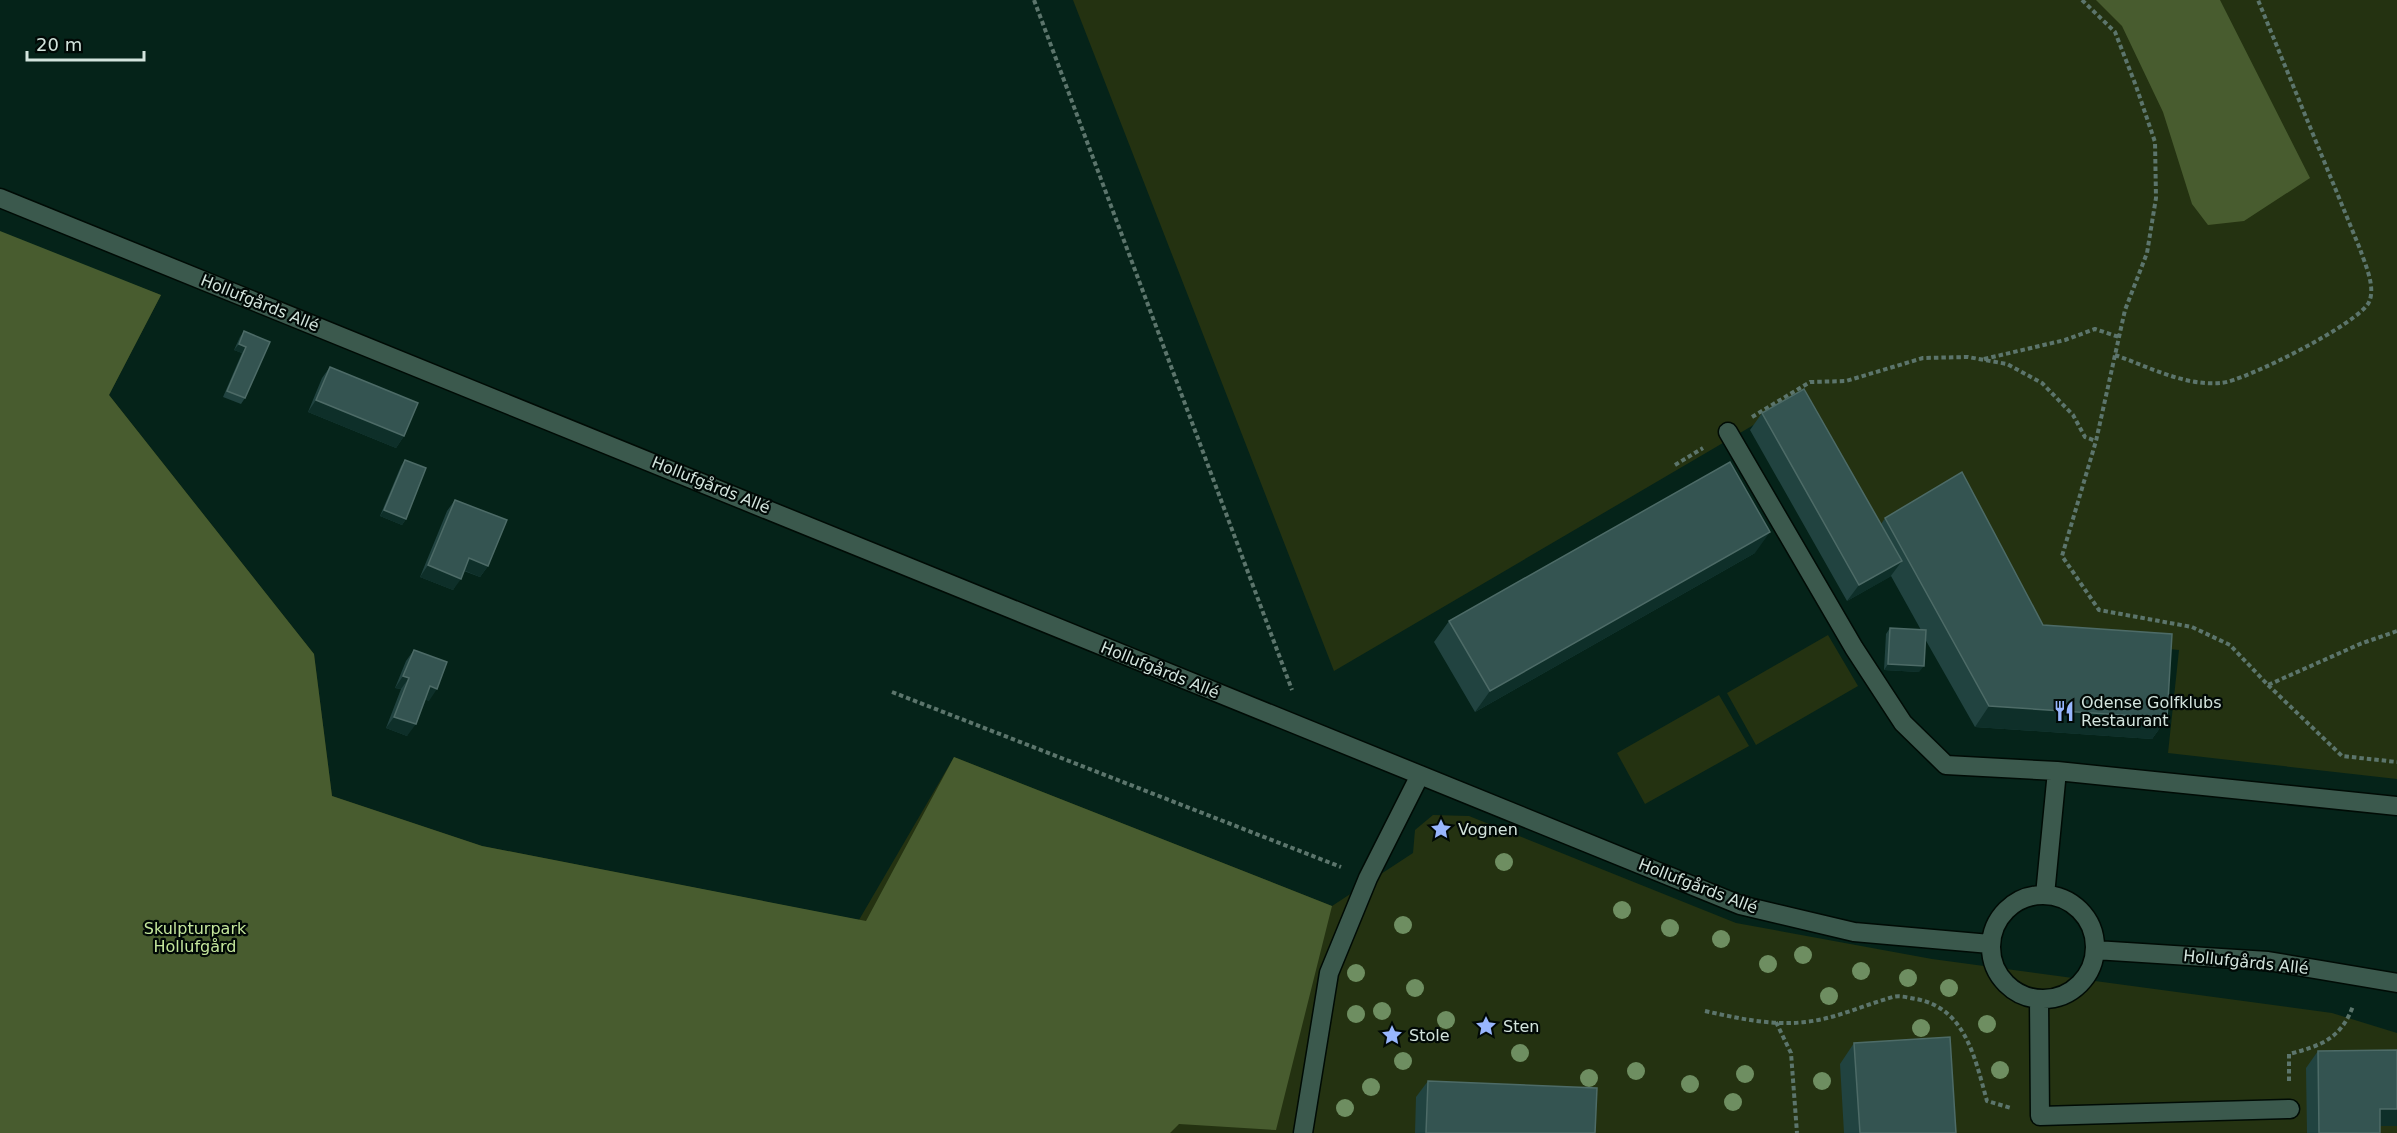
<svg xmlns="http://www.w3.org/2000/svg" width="2397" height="1133" font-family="'DejaVu Sans',sans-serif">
<rect width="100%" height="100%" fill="#052319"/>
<path fill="#243211" d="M1073 0H2397V779L2168 753 2179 650 2038 636 1878 528 1803 396 1334 671Z
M0 234 161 295 109 395 314 654 332 796 482 846 859 920 954 757 1332 906 1413 853 1415 830 1433 815 1469 816 1736 923 1932 959 2332 1013 2397 1033V1133H0Z
M1828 635 1858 686 1756 745 1727 693Z
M1719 695 1749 746 1645 804 1617 753Z"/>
<path fill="#485c2f" d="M2096 0H2220L2310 178 2244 221 2208 225 2192 204 2163 112 2122 26Z
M0 231 161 295 109 395 314 654 332 796 482 846 866 921 954 757 1332 906 1276 1130 1179 1124 1170 1133H0Z"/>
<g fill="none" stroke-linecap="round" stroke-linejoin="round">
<defs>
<path id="minor" d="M0 198 1740 905 1854 932 1990 944
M1728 432 1854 648 1903 723 1946 765 2057 771 2397 806
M2045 895 2057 771
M1991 947a52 52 0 1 1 104 0a52 52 0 1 1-104 0Z
M2095 950 2268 961 2397 983
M2039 999 2040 1116 2290 1109
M1303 1133 1329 973 1368 878 1420 775"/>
</defs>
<use href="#minor" stroke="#000b05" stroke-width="21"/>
<path stroke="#5c756c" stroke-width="4" stroke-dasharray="4.5 3" stroke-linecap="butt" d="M1034 0 1292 690
M2082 0 2115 32 2136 86 2155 142 2156 198 2147 253 2125 310 2096 441 2062 556 2099 610 2192 627 2230 645 2268 685 2360 644 2397 631
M2115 355C2149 367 2184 386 2221 383 2245 381 2360 323 2369 302 2376 287 2365 264 2360 249L2258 0
M1984 359 2065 340 2095 329 2119 337
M1752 417 1810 382 1846 381 1923 358 1968 357 2007 364 2042 383 2073 415 2085 437 2096 441
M1675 465 1703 448
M2268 685 2342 756 2397 762
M892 692 1341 867
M1705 1011C1737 1018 1771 1026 1805 1022 1835 1019 1864 1005 1893 997 1900 995 1909 998 1916 999 1966 1008 1975 1059 1987 1101L2011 1108
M1776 1022 1791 1053 1797 1133
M2289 1081V1054C2320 1046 2341 1039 2353 1006"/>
<use href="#minor" stroke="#3b594d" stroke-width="18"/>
</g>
<g fill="#6e8e61">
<circle cx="1504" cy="862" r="9"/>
<circle cx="1622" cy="910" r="9"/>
<circle cx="1403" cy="925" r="9"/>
<circle cx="1670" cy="928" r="9"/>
<circle cx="1721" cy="939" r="9"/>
<circle cx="1803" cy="955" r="9"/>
<circle cx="1768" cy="964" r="9"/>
<circle cx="1861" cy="971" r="9"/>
<circle cx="1356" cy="973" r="9"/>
<circle cx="1908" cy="978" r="9"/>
<circle cx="1415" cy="988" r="9"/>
<circle cx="1949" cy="988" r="9"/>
<circle cx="1829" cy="996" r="9"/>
<circle cx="1382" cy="1011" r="9"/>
<circle cx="1356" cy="1014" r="9"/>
<circle cx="1446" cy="1020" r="9"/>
<circle cx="1987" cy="1024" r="9"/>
<circle cx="1921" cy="1028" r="9"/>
<circle cx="1520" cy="1053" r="9"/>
<circle cx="1403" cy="1061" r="9"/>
<circle cx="2000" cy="1070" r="9"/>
<circle cx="1636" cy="1071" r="9"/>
<circle cx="1745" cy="1074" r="9"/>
<circle cx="1589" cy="1078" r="9"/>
<circle cx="1822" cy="1081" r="9"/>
<circle cx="1690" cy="1084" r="9"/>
<circle cx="1371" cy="1087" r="9"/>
<circle cx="1733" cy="1102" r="9"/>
<circle cx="1345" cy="1108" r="9"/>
</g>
<path fill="#214340" d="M244 331 270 342 245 398 241 404 223 397 242 353 234 350 240 337Z
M330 367 404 436 396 448 308 412 322 378Z
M1762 413 1881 524 1885 518 2043 625 2167 718 2152 739 1975 727 1925 639 1919 672 1884 670 1886 634 1890 628 1921 630 1891 576 1847 601 1750 430Z
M405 460 406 519 402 525 380 516 401 466Z
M455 500 488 566 480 577 464 571 453 590 420 577 447 511Z
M1755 553 1475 712 1434 642 1449 621Z
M414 650 429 701 425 699 407 736 386 728 401 689 395 688 406 661Z
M1854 1043 1956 1133H1844L1840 1064Z
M2318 1051 2380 1126V1133H2307L2306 1068Z
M1428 1081 1595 1133H1415L1416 1097Z"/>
<path fill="#0e2f29" d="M239 344 246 347 242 353 234 350Z
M316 400 404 436 396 448 308 412Z
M384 510 406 519 402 525 380 516Z
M1770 532 1755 553 1475 712 1490 691Z
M469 558 488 566 480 577 461 569Z
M1902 561 1890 577 1847 601 1859 585Z
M428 565 461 579 453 590 420 577Z
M1888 664 1924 666 1919 672 1884 670Z
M403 676 409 678 401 689 395 688Z
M430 686 437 689 429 701 422 698Z
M1989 706 2167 718 2152 739 1975 727Z
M394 717 416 724 407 736 386 728Z
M2380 1109H2397V1126H2368Z"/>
<path fill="#345451" stroke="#4d6b67" stroke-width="1.5" d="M244 331 270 342 245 398 227 391 246 347 239 344Z
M330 367 418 403 404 436 316 400Z
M1804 389 1902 561 1859 585 1762 413Z
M405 460 426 468 406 519 384 510Z
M1730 462 1770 532 1490 691 1449 621Z
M1962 472 2043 625 2172 634 2167 718 1989 706 1885 518Z
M455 500 507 520 488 566 469 558 461 579 428 565Z
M1890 628 1926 630 1924 666 1888 664Z
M414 650 447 662 437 689 430 686 416 724 394 717 409 678 403 676Z
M1950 1037 1956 1133H1860L1854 1043Z
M2397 1050V1109H2380V1133H2319L2318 1051Z
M1428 1081 1597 1088 1595 1133H1426Z"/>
<defs>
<symbol id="restaurant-bare" viewBox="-9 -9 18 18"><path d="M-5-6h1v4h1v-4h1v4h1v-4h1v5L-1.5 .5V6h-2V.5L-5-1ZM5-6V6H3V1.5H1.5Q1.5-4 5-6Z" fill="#98b6fd" stroke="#010906" stroke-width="2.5" paint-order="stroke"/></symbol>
<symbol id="sight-bare" viewBox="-9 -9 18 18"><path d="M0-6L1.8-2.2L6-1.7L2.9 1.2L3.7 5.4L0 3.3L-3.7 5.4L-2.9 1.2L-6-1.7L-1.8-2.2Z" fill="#98b6fd" stroke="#010906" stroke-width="2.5" paint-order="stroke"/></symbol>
</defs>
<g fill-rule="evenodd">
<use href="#restaurant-bare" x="2049" y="696" width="30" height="30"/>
<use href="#sight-bare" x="1426" y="814" width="30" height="30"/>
<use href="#sight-bare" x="1471" y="1011" width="30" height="30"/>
<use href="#sight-bare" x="1377" y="1020" width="30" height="30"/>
</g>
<g text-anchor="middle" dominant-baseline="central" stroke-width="4.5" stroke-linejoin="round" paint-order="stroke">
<g font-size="16" fill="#d3e4dd" stroke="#010906">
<text transform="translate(260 303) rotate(22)">Hollufgårds Allé</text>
<text transform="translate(711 485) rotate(22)">Hollufgårds Allé</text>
<text transform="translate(1160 670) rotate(22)">Hollufgårds Allé</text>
<text transform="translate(1698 886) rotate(21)">Hollufgårds Allé</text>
<text transform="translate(2246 962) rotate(6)">Hollufgårds Allé</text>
</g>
<g font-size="16" fill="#d3e4dd" stroke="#010906" text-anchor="start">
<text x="2081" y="702">Odense Golfklubs<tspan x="2081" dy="18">Restaurant</tspan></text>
<text x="1458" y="829">Vognen</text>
<text x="1503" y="1026">Sten</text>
<text x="1409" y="1035">Stole</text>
</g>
<g font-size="16" fill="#c4e69c" stroke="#010906">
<text x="195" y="928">Skulpturpark<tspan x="195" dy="18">Hollufgård</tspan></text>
</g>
</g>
<path d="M27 51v9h117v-9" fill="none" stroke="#d3e4dd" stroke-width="3"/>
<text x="36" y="51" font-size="18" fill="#d3e4dd" stroke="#010906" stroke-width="4.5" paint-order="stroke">20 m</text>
</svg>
